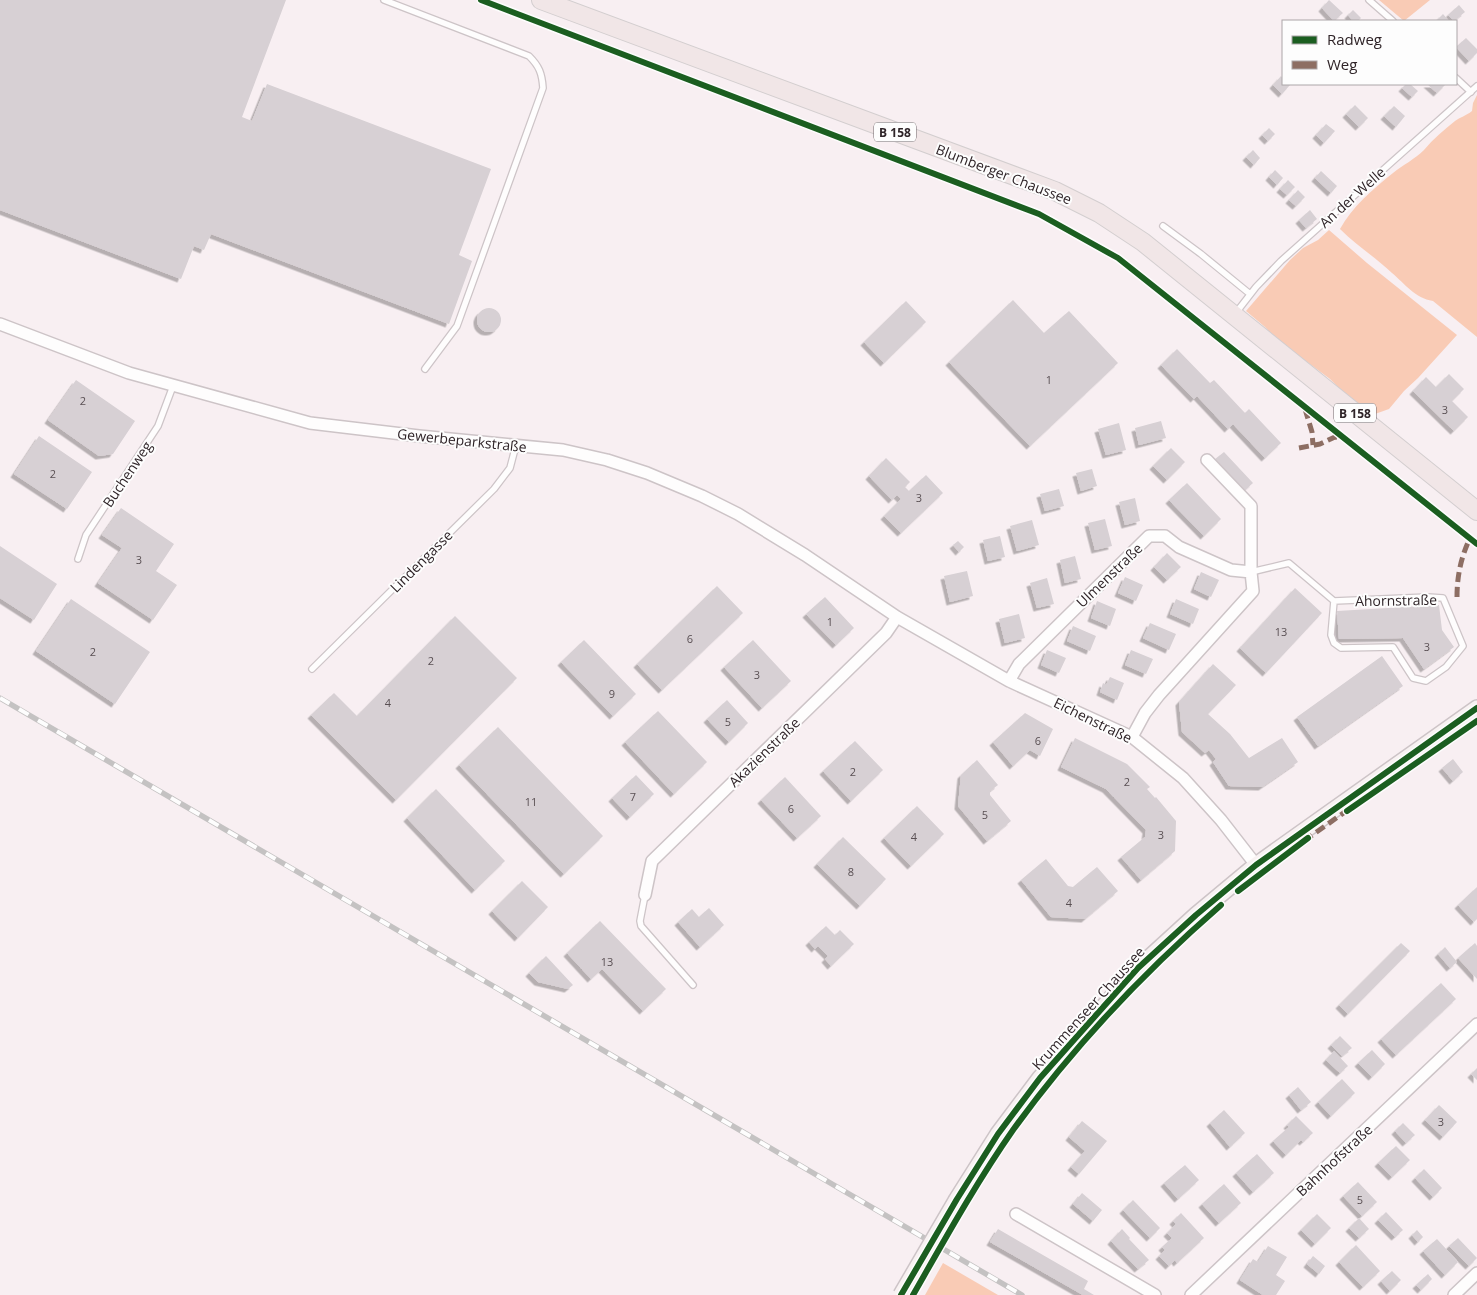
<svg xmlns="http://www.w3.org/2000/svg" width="1477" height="1295" font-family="'Open Sans',sans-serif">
<defs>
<filter id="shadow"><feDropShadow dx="-3.5" dy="3.5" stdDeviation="0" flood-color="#0004"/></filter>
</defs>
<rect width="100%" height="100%" fill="#f8eff2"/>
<path fill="#f9cbb5" d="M1379 0H1430L1404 21Z
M1477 95V337L1433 301C1415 298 1405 284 1392 273 1375 257 1356 245 1340 229 1352 207 1373 189 1393 173 1403 165 1415 159 1424 150 1433 139 1444 130 1455 121 1460 117 1466 116 1472 111L1473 103Z
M1329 230 1367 263 1457 335 1418 378 1404 391 1389 409 1375 414 1367 411 1349 398 1330 379 1275 338 1265 327 1246 311 1290 260 1303 248 1318 240Z
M943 1263 998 1295H925Z"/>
<path fill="#d7d0d4" filter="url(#shadow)" d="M0 0H286L242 117 252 121 267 84 491 169 459 255 472 261 449 324 211 234 204 250 194 246 181 279 0 210Z
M1329 0 1343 13 1334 21 1322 8Z
M1459 5 1465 12 1454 21 1448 15Z
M1353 10 1361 18 1358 21H1353L1348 15Z
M1443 14 1449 21H1436Z
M1466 38 1477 49V53L1469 61 1456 47Z
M1281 76 1283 79V84L1290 85 1282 94 1273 85Z
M1406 84H1410L1418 91 1412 97 1402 88Z
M1427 84H1446L1437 93Z
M1355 105 1368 118 1359 127 1346 114Z
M1394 106 1405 116 1396 127 1384 116Z
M1326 124 1335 131 1324 143 1316 135Z
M1269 128 1275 134 1268 141 1262 135Z
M1253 150 1260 158 1254 165 1246 157Z
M1275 170 1283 178 1277 185 1269 177Z
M1321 171 1337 186 1331 193 1315 178Z
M1288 180 1295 187 1287 195 1280 189Z
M1298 190 1305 197 1296 206 1289 200Z
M1310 210 1317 219 1306 228 1299 220Z
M1013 300 1044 333 1069 311 1118 363 1030 446 949 362Z
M906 301 926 322 884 363 864 342Z
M477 320a12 12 0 1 1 24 0a12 12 0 1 1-24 0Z
M1177 349 1210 383 1214 380 1245 413 1249 409 1281 443 1265 458 1233 424 1228 429 1197 396 1194 399 1161 365Z
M1449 374 1464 389 1452 401 1468 417 1454 431 1413 391 1426 377 1436 387Z
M76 380 135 421 113 454 99 456 48 420Z
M1161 421 1166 438 1139 445 1135 428Z
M1119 423 1126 450 1106 455 1098 429Z
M39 436 92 472 67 509 14 474Z
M1171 448 1185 462 1167 480 1153 466Z
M1224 452 1253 483 1243 492 1214 460Z
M886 458 910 482 905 487 909 491 926 475 943 493 901 533 884 516 901 499 897 495 892 500 869 476Z
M1092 469 1097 486 1081 491 1076 473Z
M1187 483 1221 519 1204 536 1169 500Z
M1059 489 1064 506 1045 511 1040 494Z
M1135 498 1140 521 1125 525 1119 502Z
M121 508 174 544 156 571 177 585 153 620 98 583 122 548 102 535Z
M1105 519 1112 546 1095 550 1088 523Z
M1032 520 1039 545 1017 551 1010 526Z
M1000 536 1005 557 988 561 983 540Z
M958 541 964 547 959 552 953 545Z
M0 546 57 584 34 620 0 598Z
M1167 553 1181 567 1167 580 1154 567Z
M1075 556 1081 579 1065 583 1060 560Z
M967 571 973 596 950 602 944 576Z
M1201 572 1219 580 1211 597 1194 589Z
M1125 577 1143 585 1136 601 1118 593Z
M1047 578 1054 604 1037 608 1030 583Z
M717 586 743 613 662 690 637 664Z
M1295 588 1322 613 1266 673 1240 648Z
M825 597 854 628 836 645 806 614Z
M71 599 150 652 115 704 36 651Z
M1176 599 1199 609 1193 624 1170 614Z
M1097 601 1116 609 1110 626 1091 618Z
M1439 605 1442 630 1454 647 1424 669 1403 638 1339 639 1337 611Z
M1019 614 1025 638 1005 643 999 619Z
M455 616 517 678 396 800 311 715 334 693 357 716Z
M1150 623 1176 634 1169 650 1143 638Z
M1073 626 1096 636 1090 651 1067 641Z
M584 640 636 694 613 716 561 662Z
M753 640 791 681 762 708 724 667Z
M1047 650 1066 658 1059 673 1041 665Z
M1131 650 1153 659 1146 674 1125 665Z
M1382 656 1403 686 1318 746 1297 717Z
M1213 664 1236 685 1208 714 1230 734 1249 758 1282 738 1298 762 1262 787 1229 786 1213 762 1216 759 1209 750 1205 753 1182 732 1179 702Z
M1110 677 1124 683 1117 700 1100 692 1103 683 1106 685Z
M727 700 748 723 729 742 707 719Z
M658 711 707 762 674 794 625 742Z
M1025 713 1053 729 1040 756 1030 750 1013 766 993 742Z
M498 727 603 836 564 874 459 765Z
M1075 738 1127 764 1150 787 1147 789 1155 798 1156 797 1176 821 1175 851 1141 880 1121 857 1145 837 1146 830 1106 789 1061 767Z
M855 741 883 770 851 801 823 771Z
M1453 759 1463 772 1453 781 1442 768Z
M977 760 998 785 990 791V795L1011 821 987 841 958 806 961 775Z
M636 775 654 794 630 817 612 798Z
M785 777 821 816 797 838 761 800Z
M436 789 505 861 475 890 407 818Z
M917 806 944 834 911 866 884 838Z
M843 837 886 879 860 906 817 864Z
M1046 859 1068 886 1073 887 1097 867 1118 891 1085 919 1051 917 1021 880Z
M522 881 548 907 518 938 492 911Z
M1477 887V919L1474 922 1458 905Z
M709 908 724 925 700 947 678 922 692 909 699 917Z
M600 921 666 989 643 1011 602 969 591 979 567 953Z
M826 926 835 935 840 930 854 944 831 966 825 959 828 956 818 946 815 949 809 942Z
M1401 943 1410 951 1348 1014 1339 1005Z
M1475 943 1477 946V979L1458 958Z
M1445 947 1457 962 1450 968 1438 954Z
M546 956 573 985 568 989 538 982 529 973Z
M1441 983 1456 999 1396 1055 1381 1039Z
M1340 1036 1352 1048 1342 1056 1331 1045Z
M1372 1050 1385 1064 1372 1077 1358 1063Z
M1334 1051 1348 1066 1340 1073 1326 1060Z
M1477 1068V1080L1471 1074Z
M1342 1079 1355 1093 1331 1116 1318 1102Z
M1298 1087 1311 1102 1301 1110 1289 1095Z
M1439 1105 1457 1122 1443 1137 1425 1120Z
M1224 1110 1245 1133 1230 1147 1210 1123Z
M1296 1116 1313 1133 1303 1142 1301 1140 1286 1155 1273 1141 1289 1127 1287 1125Z
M1082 1121 1107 1141 1079 1174 1071 1167 1085 1151 1069 1137Z
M1403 1123 1415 1135 1406 1143 1395 1131Z
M1396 1146 1410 1160 1392 1177 1378 1163Z
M1257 1154 1274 1173 1253 1192 1236 1173Z
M1185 1165 1199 1180 1178 1199 1164 1183Z
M1424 1169 1442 1188 1433 1197 1415 1178Z
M1358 1182 1377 1202 1362 1216 1343 1196Z
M1224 1184 1241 1203 1219 1223 1202 1204Z
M1082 1193 1102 1210 1093 1221 1073 1204Z
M1133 1200 1160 1228 1150 1238 1123 1210Z
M1386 1212 1403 1230 1395 1237 1378 1220Z
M1181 1213 1204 1238 1177 1263 1175 1260 1169 1266 1159 1256 1165 1250 1162 1247 1172 1238 1167 1233 1176 1224 1173 1221Z
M1317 1214 1331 1228 1315 1244 1301 1230Z
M1359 1218 1369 1229 1359 1238 1349 1228Z
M998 1229 1088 1281 1084 1289 1094 1295H1083L990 1242Z
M1122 1229 1130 1238 1129 1239 1149 1260 1138 1269 1111 1241Z
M1417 1230 1423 1237 1418 1242 1412 1235Z
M1458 1238 1477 1258 1469 1266 1449 1246Z
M1437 1239 1458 1262 1445 1275 1423 1251Z
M1356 1245 1380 1271 1363 1287 1339 1262Z
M1268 1246 1287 1257 1276 1275 1285 1281 1276 1295H1263L1240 1280 1253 1259 1258 1262Z
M1313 1256 1325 1266 1319 1274 1307 1264Z
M1392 1271 1401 1280 1390 1291 1381 1281Z
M1428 1274 1432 1279 1421 1290 1416 1285Z"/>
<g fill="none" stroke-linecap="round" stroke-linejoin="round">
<defs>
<path id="service" d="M384 0 529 56C539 66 542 73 543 88L457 326 425 369
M1369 0 1393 21
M1456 78 1471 92
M1163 226 1201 254 1250 294
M1235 314 1256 287 1281 261 1477 86
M78 559 86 535 158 426 173 386
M1251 572 1289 563 1334 601 1428 597 1443 598 1463 646 1446 667 1426 681 1413 678 1393 647 1341 648 1334 643 1331 635 1334 601
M312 669 494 489 510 468 516 445
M645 895 640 921 641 926 693 985"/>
<path id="minor" d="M0 324 129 373 310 423 419 436 563 450 607 460 647 473 702 496 738 514 805 555 897 617 1009 681 1132 737 1183 778 1221 820 1256 865
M1009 681 1019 664 1149 536H1165L1179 547 1231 570 1251 572
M1132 737 1145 713 1159 695 1253 591 1251 572V506L1207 460
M645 895 652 861 886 633 897 617
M1016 1214 1155 1295
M1191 1295 1477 1024
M1454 1295 1477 1273"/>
<path id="secondary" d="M957 1199 998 1134 1040 1078 1138 968 1196 915 1256 865 1477 708"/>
<path id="primary" d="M541 0 1055 191 1099 213 1143 242 1477 511"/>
</defs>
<use href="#service" stroke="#cdc4c7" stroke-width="8"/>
<use href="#minor" stroke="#cdc4c7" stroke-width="14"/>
<use href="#secondary" stroke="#cdc4c7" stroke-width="18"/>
<use href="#primary" stroke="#d3cecf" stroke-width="20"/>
<use href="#service" stroke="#fefdfd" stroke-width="5.5"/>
<use href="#minor" stroke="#fefdfd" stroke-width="11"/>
<use href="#secondary" stroke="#f8f2f2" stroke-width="15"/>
<use href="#primary" stroke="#f1e6e7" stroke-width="18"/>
<defs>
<path id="rail" d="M0 698 1022 1295"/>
</defs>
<use href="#rail" stroke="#c4c2c2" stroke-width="5.5"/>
<use href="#rail" stroke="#fdfdfd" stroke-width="4" stroke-dasharray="11" stroke-linecap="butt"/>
<defs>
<path id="secondary-bridge" d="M901 1295 957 1199"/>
</defs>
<use href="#secondary-bridge" stroke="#cdc4c7" stroke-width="18" stroke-linecap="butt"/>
<use href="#secondary-bridge" stroke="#f8f2f2" stroke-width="15"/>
<path stroke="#8d6e63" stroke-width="5" stroke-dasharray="10 5" stroke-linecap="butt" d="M1305 409 1312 432 1313 445
M1299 448 1320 444 1335 437 1344 438
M1457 597C1457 576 1461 557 1470 538
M1304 841 1349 809"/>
<defs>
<path id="cycleway" d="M481 0 1039 214 1118 258 1477 544
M1347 811 1477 721
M1238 891 1308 838
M901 1295 957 1199 998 1134 1040 1078 1138 968 1196 915 1256 865 1477 708
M913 1295C945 1239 976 1183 1013 1130 1073 1047 1144 972 1221 905"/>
</defs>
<use href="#cycleway" stroke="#fdfdfd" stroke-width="9"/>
<use href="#cycleway" stroke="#1b5e20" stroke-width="6"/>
</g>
<g text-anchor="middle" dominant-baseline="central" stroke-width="4" stroke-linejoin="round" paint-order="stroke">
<g font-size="11" fill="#594f53">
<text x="1049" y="379">1</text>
<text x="83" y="400">2</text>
<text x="1445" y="409">3</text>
<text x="53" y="473">2</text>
<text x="919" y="497">3</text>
<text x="139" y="559">3</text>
<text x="830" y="621">1</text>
<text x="1281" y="631">13</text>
<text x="690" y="638">6</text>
<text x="1427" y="646">3</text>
<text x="93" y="651">2</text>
<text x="431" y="660">2</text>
<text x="757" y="674">3</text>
<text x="612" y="693">9</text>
<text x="388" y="702">4</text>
<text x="728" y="721">5</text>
<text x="1038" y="740">6</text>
<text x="853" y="771">2</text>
<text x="1127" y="781">2</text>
<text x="633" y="796">7</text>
<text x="531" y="801">11</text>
<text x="791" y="808">6</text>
<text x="985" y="814">5</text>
<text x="1161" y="834">3</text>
<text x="914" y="836">4</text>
<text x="851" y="871">8</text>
<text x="1069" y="902">4</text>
<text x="607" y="961">13</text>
<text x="1441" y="1121">3</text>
<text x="1360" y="1199">5</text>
</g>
<g fill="#fdfdfd" stroke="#6d6568" stroke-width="1">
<rect x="874" y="122.5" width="42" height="19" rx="4"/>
<rect x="1334" y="403.5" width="42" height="19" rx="4"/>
</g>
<g font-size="12" font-weight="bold" fill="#2f2428">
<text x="895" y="132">B 158</text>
<text x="1355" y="413">B 158</text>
</g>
<g font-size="14" fill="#2f2428" stroke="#fdfdfd">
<text transform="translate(1004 174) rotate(21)">Blumberger Chaussee</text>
<text transform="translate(1352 197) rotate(-42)">An der Welle</text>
<text transform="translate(462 440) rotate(6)">Gewerbeparkstraße</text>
<text transform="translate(127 474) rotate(-56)">Buchenweg</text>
<text transform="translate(421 561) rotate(-45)">Lindengasse</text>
<text transform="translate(1109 575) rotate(-44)">Ulmenstraße</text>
<text transform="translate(1396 600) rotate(-1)">Ahornstraße</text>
<text transform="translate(1093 720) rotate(26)">Eichenstraße</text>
<text transform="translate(764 752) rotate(-44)">Akazienstraße</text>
<text transform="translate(1088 1008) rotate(-48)">Krummenseer Chaussee</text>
<text transform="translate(1334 1160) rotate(-43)">Bahnhofstraße</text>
</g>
</g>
<rect x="1282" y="20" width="175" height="65" fill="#fdfdfd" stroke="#aba6a8"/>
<rect x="1292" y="36" width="25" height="8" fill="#1b5e20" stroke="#aba6a8"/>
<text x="1327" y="45" font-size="15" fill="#2f2428">Radweg</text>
<rect x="1292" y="61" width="25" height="8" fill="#8d6e63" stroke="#aba6a8"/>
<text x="1327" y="70" font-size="15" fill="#2f2428">Weg</text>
</svg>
